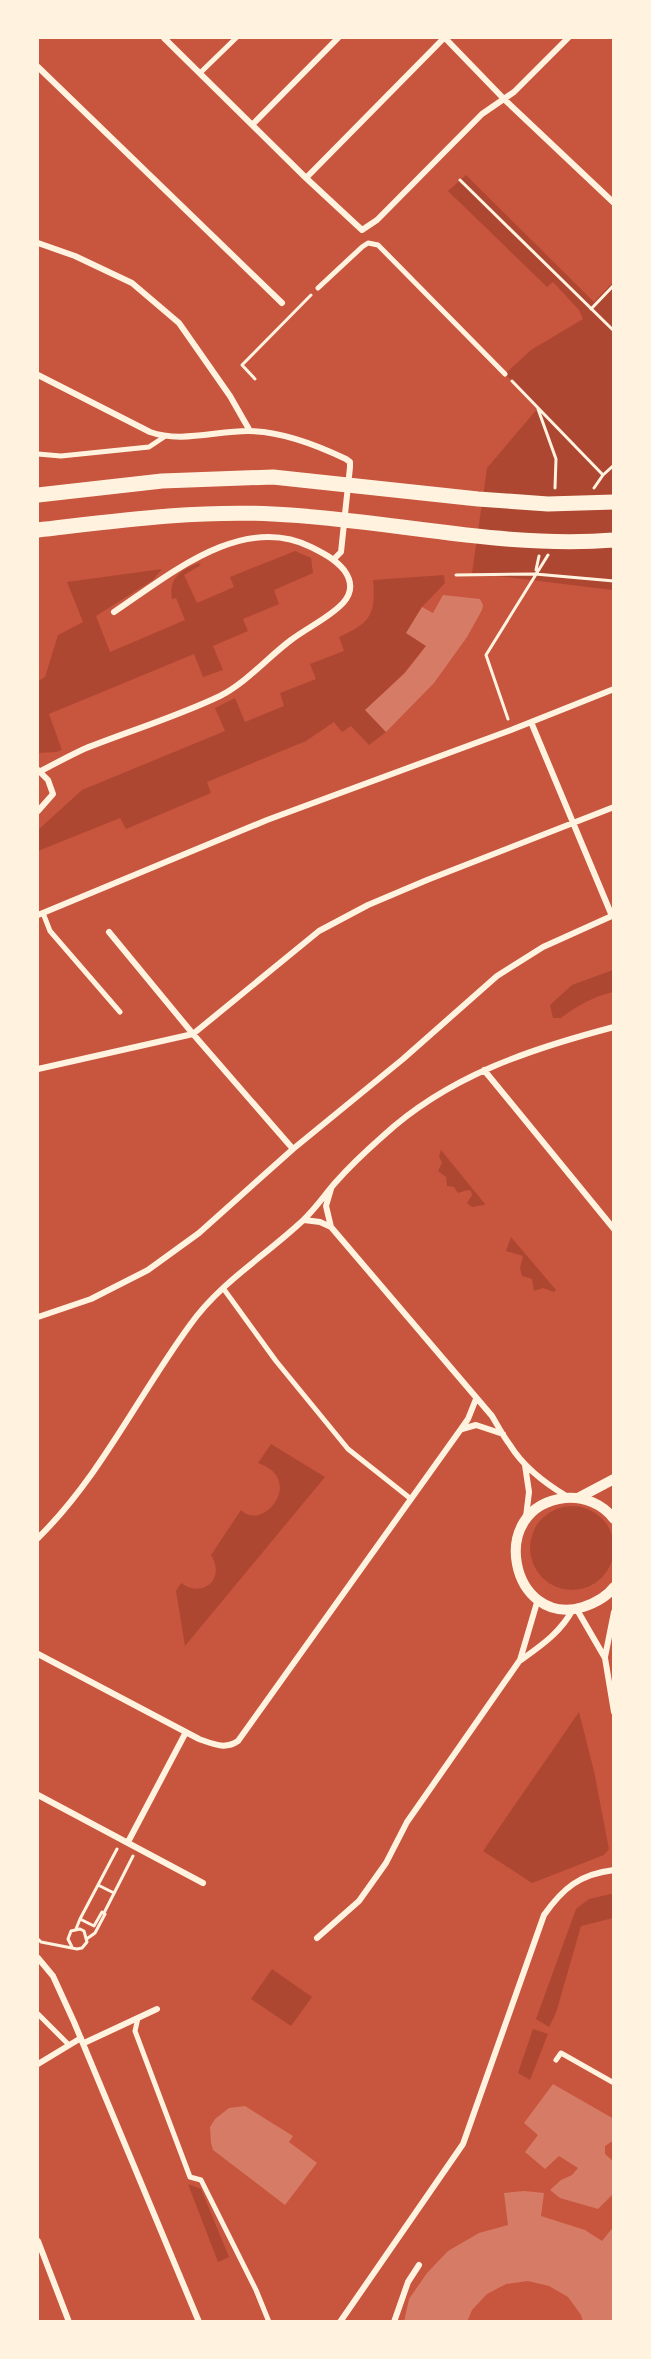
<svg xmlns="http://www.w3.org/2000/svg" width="651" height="2359" font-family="'Noto Sans',sans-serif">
<rect width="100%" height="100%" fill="#c8553d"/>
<path fill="#ae4732" d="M466 175 594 302 613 282V590L472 573 487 468 538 408 505 374 531 350 583 319 579 310 553 282 547 287 448 191Z
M295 551 311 558 313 573 274 590 279 604 243 619 248 631 213 646 223 670 203 677 194 654 49 714 62 750 56 752 38 753V681L45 677 58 635 83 622 67 582 162 569 153 580 96 616 110 652 185 620 176 598 172 599C168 578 182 569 199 563L201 565 184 575 197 603 234 587 230 577Z
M444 575 445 583 422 607 407 632 426 646 404 673 366 710 386 732 369 745 351 726 342 732 334 722 306 741 207 782 211 793 126 829 120 818 38 851V830L82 790 225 731 215 708 235 698 245 722 284 706 280 693 316 679 310 664 344 651 339 637C371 623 376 614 373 580Z
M613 970V992C593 997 578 1005 561 1018H553L550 1005 572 985Z
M441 1150 485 1204 484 1205 472 1207 467 1203 472 1195 471 1191 468 1190 458 1193 454 1187 447 1186 446 1177 438 1171 442 1163 439 1156Z
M511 1237 556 1290 554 1292 543 1288 534 1291 532 1279 522 1276 520 1268 523 1256 506 1251Z
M271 1444 325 1477 185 1646 176 1591 181 1583C203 1599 226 1579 211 1555L241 1510C263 1533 306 1479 258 1463Z
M530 1548a42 42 0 1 1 84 0a42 42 0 1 1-84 0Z
M579 1712 594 1771 609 1849 604 1855 532 1883 483 1851Z
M611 1894 613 1895V1918L581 1926 556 2013 549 2027 536 2019 576 1909 589 1899Z
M272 1969 312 1997 291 2026 251 1999Z
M533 2029 548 2034 530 2080 518 2073Z
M188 2184 201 2189 229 2257 218 2262Z"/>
<path fill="#d67c66" d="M443 595 480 599 483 605 482 610 467 637 434 683 386 732 365 710 405 673 426 646 406 633 422 607 433 613Z
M553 2084 614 2119V2140L605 2146V2154L614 2162V2193L598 2209 560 2198 550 2190 561 2180 572 2175 578 2168 559 2156 545 2169 525 2152 538 2135 524 2123Z
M245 2106 293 2136 289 2142 317 2163 285 2205 213 2150 211 2143 210 2127 215 2119 229 2108Z
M524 2191 544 2193 541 2216 585 2230 602 2241 614 2226V2322H583L581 2315 568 2297 549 2286 528 2281 506 2284 487 2294 472 2310 467 2322H404L409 2299 427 2273 448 2251 479 2233 508 2225 504 2193Z"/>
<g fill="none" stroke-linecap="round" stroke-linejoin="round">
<path stroke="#fff3e0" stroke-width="3" d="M460 180 614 331
M591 309 614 285
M255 379 242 365 311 295
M512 381 603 475 614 465
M538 409 556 459 555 488
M594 488 603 475
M536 570 539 556
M456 575 535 574 614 581
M508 719 486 655 548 555
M98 1885 114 1893
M104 1913 133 1856
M80 1919 117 1849
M76 1929 80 1919 94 1926 102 1912 105 1914 95 1933 88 1938
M38 1939 41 1942 77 1949 82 1948 87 1942 84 1931 80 1929 71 1931 68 1939 72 1947"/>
<path stroke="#fff3e0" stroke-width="5" d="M200 73 236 38
M318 288 362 247 368 243 378 245 505 374
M38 454 61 456 149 447 164 437
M43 913 50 931 120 1012
M223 1288 276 1361 348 1449 411 1499
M38 2014 69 2045
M138 2018 135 2031 190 2177 201 2180 256 2290 269 2322
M556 2060 561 2053 614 2083"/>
<path stroke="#fff3e0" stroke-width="6" d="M164 38 306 178 362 230 377 220 482 114 514 92 568 38
M445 38 504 99 614 203
M38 67 282 303
M253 124 338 38
M306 178 444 38
M38 243 75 256 132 283 179 323 230 396 250 431
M38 375 150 432C180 443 216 431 248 431 281 431 317 445 346 459L350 462V467L341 552 333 560
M531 722 612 916
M38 770 48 780 53 794 38 811
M39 772C54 764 69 756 84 749 129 731 176 717 220 696 247 682 267 658 291 640 308 627 329 618 343 603 353 592 352 581 344 570 335 559 323 553 311 547 242 512 168 576 114 612
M38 915 267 820 511 730 614 689
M109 932 193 1034 293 1149
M38 1069 193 1034 319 931 368 905 427 880 614 807
M484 1070 614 1229
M331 1189 326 1206 331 1227 492 1416C498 1426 503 1436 510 1445 524 1468 546 1484 568 1497
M304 1220 320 1222 331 1227
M38 1317 91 1299 148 1270 199 1233 293 1149 403 1059 497 976 543 947 614 915
M462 1429 476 1425 503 1434
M525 1465 529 1492 526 1517
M38 1538C100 1477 138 1396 190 1325 219 1284 262 1258 299 1224 312 1213 323 1197 335 1183 349 1167 366 1151 383 1136 448 1076 530 1049 614 1027
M576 1608 605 1658 614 1712
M38 1654 199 1739C213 1744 225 1750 238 1741L461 1429 468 1419 476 1399
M605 1657 614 1612
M521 1660C542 1645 561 1632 573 1609
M38 1795 203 1883
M128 1842 186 1732
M317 1938 359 1901 386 1863 407 1822 520 1660 538 1599
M38 1958 53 1976 74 2022 199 2322
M84 2043 157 2009
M38 2064 81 2038
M38 2241 69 2322
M340 2322 463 2144 544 1915C563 1888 580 1874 614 1870
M394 2322 408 2282 419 2265"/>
<path stroke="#fff3e0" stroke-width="10" d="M578 1498 614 1479
M614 1519C603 1504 583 1496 565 1498 485 1507 511 1629 583 1607 595 1603 606 1598 614 1587"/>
<path stroke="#fff3e0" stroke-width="15" d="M38 495 162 481 273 477 478 499 548 504 614 502
M38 530C116 521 194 510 273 514 387 519 499 549 614 540"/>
</g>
<rect width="651" height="2359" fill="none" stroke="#fff3e0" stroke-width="78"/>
</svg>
